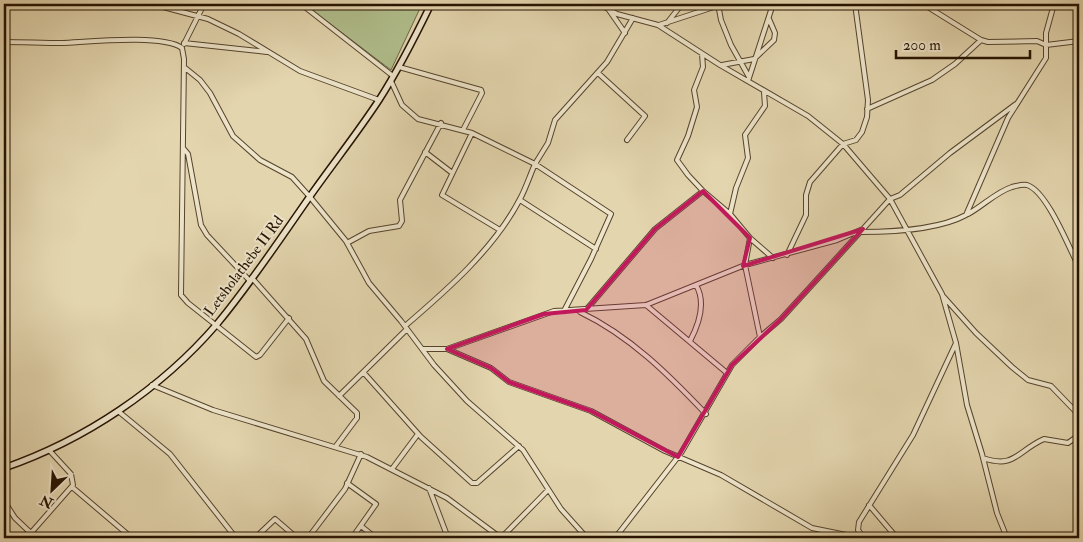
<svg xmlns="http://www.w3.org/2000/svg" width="1083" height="542" font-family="'IM FELL Double Pica',serif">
<rect width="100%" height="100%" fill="#e3d5ae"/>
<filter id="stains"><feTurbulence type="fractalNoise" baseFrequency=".004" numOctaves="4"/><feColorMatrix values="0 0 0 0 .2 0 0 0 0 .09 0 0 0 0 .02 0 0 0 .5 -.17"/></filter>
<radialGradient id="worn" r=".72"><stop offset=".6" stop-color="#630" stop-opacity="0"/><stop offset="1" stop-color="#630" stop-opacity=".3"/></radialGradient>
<path fill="#b0be8c" stroke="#6b6846" d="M304 4H422L391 70Z"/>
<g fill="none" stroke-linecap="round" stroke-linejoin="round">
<defs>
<path id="street" d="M152 4 208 19 239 34 300 71 379 100
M301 4 393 76
M599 4 617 14 658 25 720 65 808 116 843 144 890 199 942 294 956 343 967 405 982 454 997 513 1007 538
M718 4 721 20 731 45 749 77
M923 4 981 40 988 42 1037 41 1046 45 1079 41
M609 10 625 33
M667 23 682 4
M659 25 723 4
M4 42C23 42 43 43 62 43 88 42 162 34 182 48L184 59 181 295 188 303 256 357 260 355 289 318
M184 43 267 52
M184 44 204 4
M702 54 703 67 694 90 697 107 688 136 677 160 688 175 703 191
M722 65 754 59 774 40 775 33 769 19
M184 67 200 80 210 93 233 136 260 160 292 177 310 197 346 241 369 283 401 321 434 365 467 401 523 450 561 509 587 538
M399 67 481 90 482 93 463 130
M598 73 645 116 627 140
M391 81 402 105 418 119 472 133 535 164 548 143 555 120 607 62 633 18
M748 81 773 4
M867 109 932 80 955 64 981 40
M472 133 442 195 500 230
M183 148 188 154 201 225 207 235 250 281
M425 152 451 172
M520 200 596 249
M730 214 736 188 748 158 745 135 765 106 764 92
M968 214C983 206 996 192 1012 187 1016 186 1022 184 1027 185 1047 191 1069 248 1079 267
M861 232C892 232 938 230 966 215L1008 118 1046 58V33L1054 4
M750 238 773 258
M347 243 369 231 399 226 402 221 400 200 441 123
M787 255 806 215V195L810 182 843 144 856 140 862 132 867 117 868 100 855 4
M252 278 306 339 324 381 357 413V418L336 446
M943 296 976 333 1012 367 1028 380 1051 386 1079 415
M646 305 727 373
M586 310 655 229 703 191 730 214 750 238 745 265 760 337
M580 312C630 336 668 374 706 414
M405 326C447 290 494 249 520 199 526 188 530 175 535 164L611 214 591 259 564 311
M690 341C699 324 706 302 696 285
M423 349H447L554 311 646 305 745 265 837 240 863 229 890 199 900 195 950 153 1016 104
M447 349 491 368 509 382 591 411 665 451 721 475 812 528 861 538
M364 373 421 437 472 483H477L519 446
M152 385 213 410 367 457 447 498 501 538
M339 396 407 329
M118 411 170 454 236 538
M983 458C1015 469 1017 451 1044 439L1068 443 1079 435
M392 469 418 434
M347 483 376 504 352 538
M72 487 132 538
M429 488 448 538
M4 501 15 518 36 538
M869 505 897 538
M361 526 376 538
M30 534 73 485 71 474 49 450
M255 538 275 519 297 538
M308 538 345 489 361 454
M501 538 548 490
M615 538 681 453 732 365 760 337 781 319 863 229
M864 538 858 530 859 522 913 435 956 343"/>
<path id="secondary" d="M4 468C85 440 161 389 217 324 252 282 282 236 313 192 335 161 358 132 379 100 399 69 415 37 431 4"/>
</defs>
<use href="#street" stroke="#55442c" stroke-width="6"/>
<use href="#secondary" stroke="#261301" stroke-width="8"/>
<use href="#street" stroke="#ede4ca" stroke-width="4"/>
<use href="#secondary" stroke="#ede4ca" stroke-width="5"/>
</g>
<path fill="#c2185b" fill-opacity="0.2" stroke="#c2185b" stroke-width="4" stroke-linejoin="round" d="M703 191 750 238 743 266 863 229 781 319 732 365 678 457 591 411 509 382 491 368 447 349 544 314 586 310 655 229Z"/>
<g text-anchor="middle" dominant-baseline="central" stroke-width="4" stroke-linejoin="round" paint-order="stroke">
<g font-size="15" fill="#261301" stroke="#ede4ca">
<text transform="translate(244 266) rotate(-53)">Letsholathebe II Rd</text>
</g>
</g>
<rect width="1083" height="542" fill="none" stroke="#e3d5ae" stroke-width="20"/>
<rect x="5" y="5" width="1073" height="532" fill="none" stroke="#261301" stroke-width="2.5"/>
<rect x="10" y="10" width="1063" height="522" fill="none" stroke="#261301"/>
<g transform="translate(52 490) rotate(205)" stroke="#ede4ca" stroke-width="4" paint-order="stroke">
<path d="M0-4L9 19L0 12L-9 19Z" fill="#261301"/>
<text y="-8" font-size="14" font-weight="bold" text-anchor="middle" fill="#261301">N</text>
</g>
<path d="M896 50v8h134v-8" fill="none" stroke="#261301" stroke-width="2.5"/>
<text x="903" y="50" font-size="15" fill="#261301" stroke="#ede4ca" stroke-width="4" paint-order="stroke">200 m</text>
<rect width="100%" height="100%" filter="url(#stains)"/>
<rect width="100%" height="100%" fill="url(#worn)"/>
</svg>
